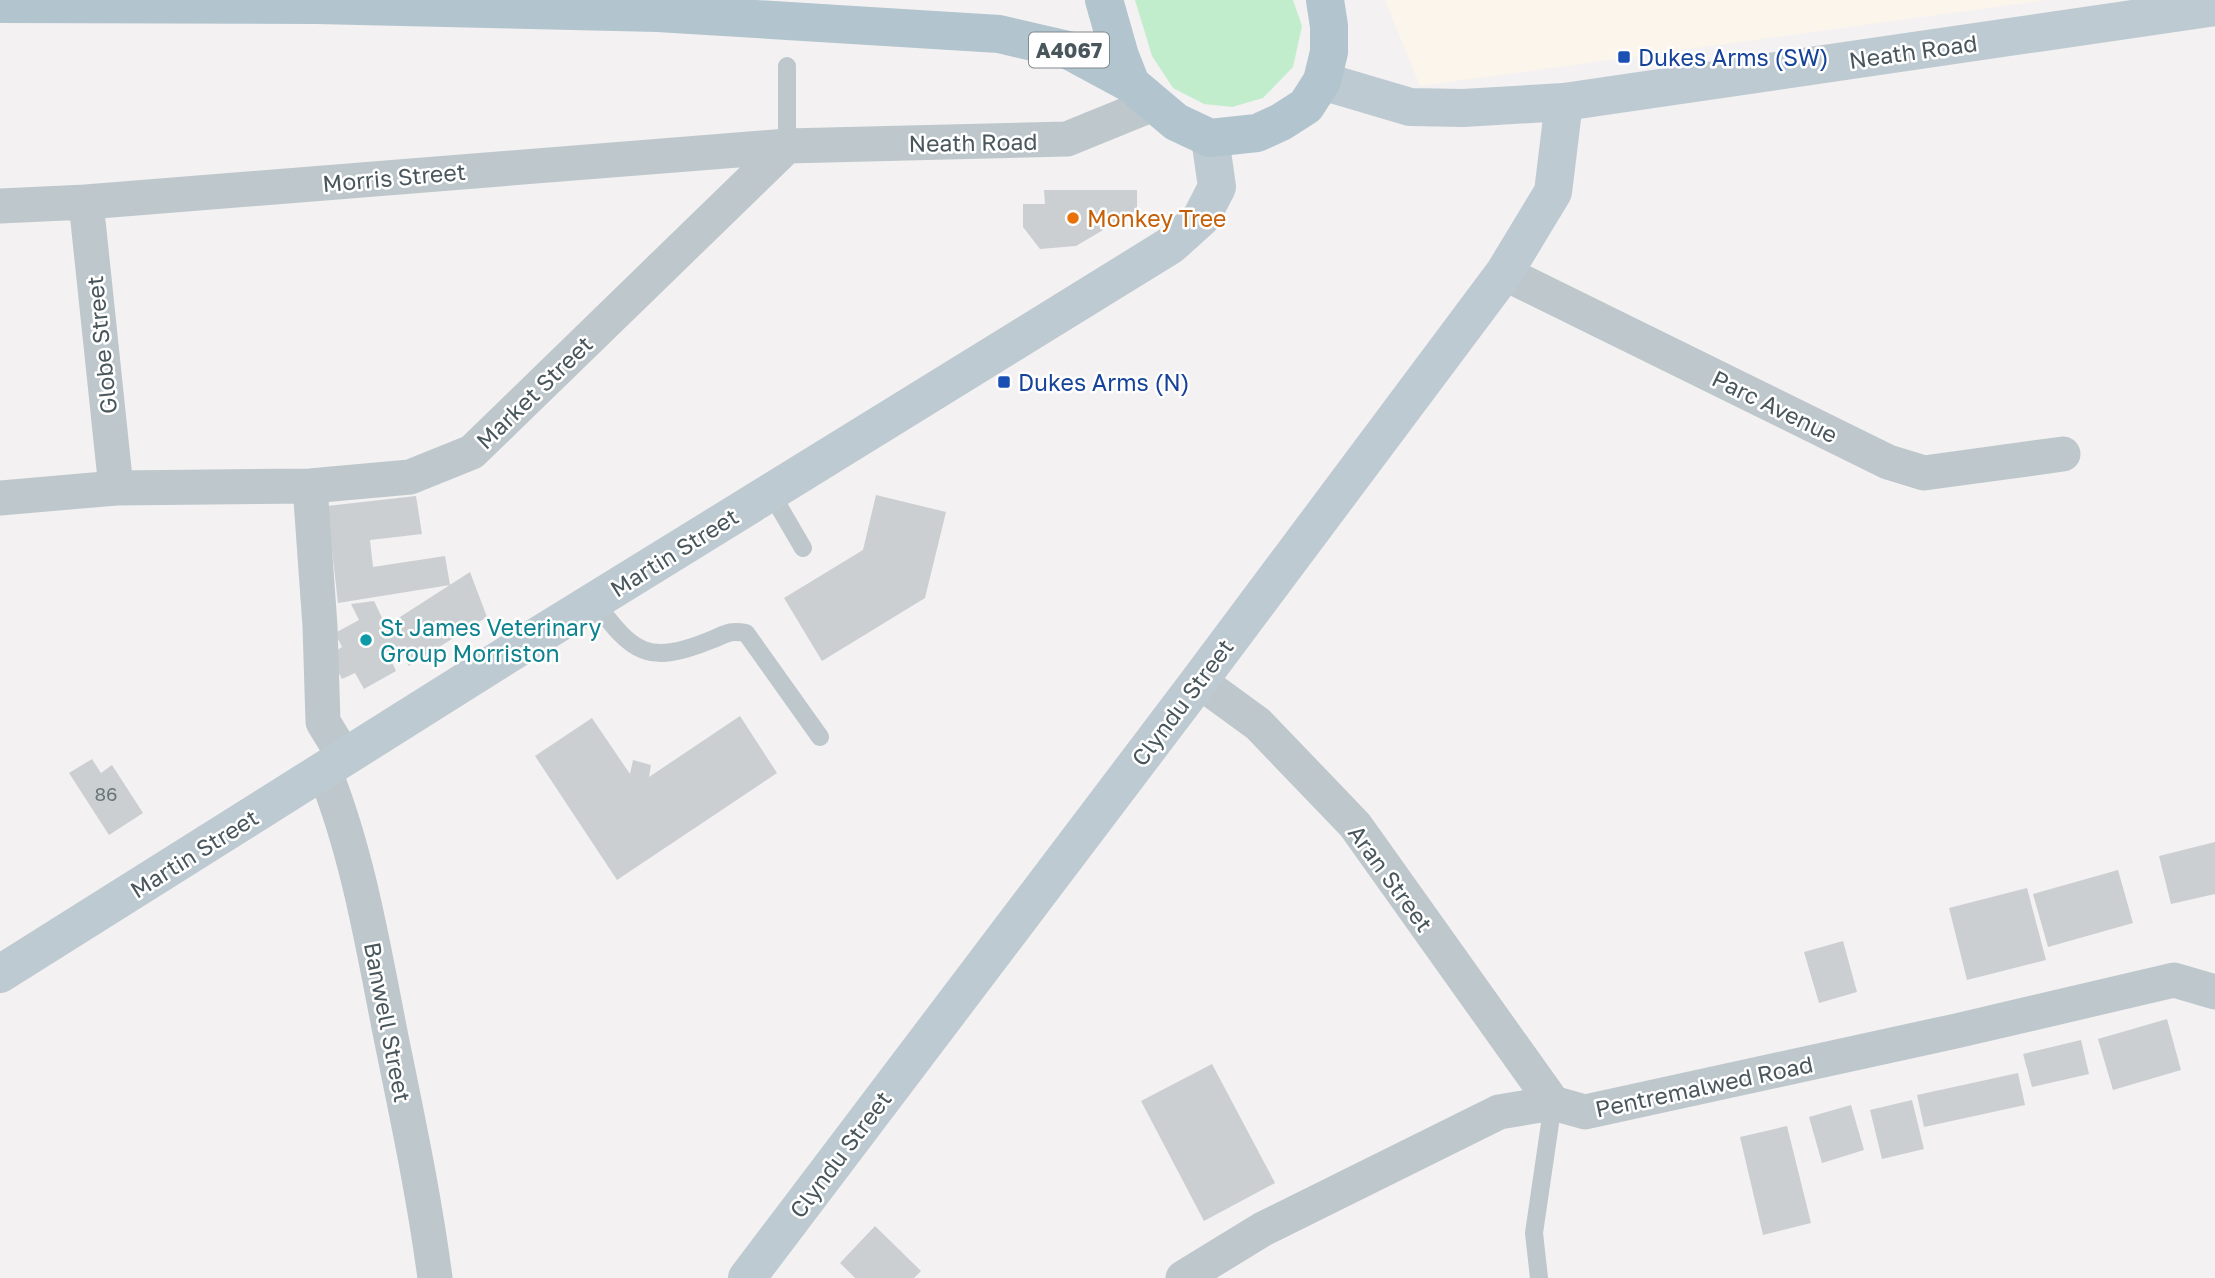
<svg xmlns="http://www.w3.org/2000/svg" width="2215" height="1278" font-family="'Golos Text',sans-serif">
<rect width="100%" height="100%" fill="#f3f1f1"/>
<path fill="#fcf5ec" d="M1385 0H2046L1420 86Z"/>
<path fill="#c2edcd" d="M1135 0H1293L1302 26 1293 67 1263 98 1232 107 1204 104 1173 88 1152 56Z"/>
<path fill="#cbcfd2" d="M1044 190H1137V210L1076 246 1040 249 1023 227V204H1045Z
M876 495 946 512 925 598 822 661 784 598 863 550Z
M416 496 422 534 370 540 373 567 445 556 450 585 338 603 327 506Z
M470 572 487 617 409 666 403 656 392 662 396 671 364 689 355 673 342 679 329 655 342 647 335 633 359 620 351 604 374 601 386 626Z
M740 716 777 773 617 880 535 756 592 718 630 774 633 760 651 765 649 777Z
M92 759 101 773 112 765 143 813 109 835 69 773Z
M2215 842V894L2171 904 2159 856Z
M2118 870 2133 923 2048 947 2033 894Z
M2027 888 2046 960 1967 980 1949 908Z
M1843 941 1857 992 1819 1003 1804 952Z
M2167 1019 2181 1070 2113 1090 2098 1039Z
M2081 1040 2089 1074 2032 1087 2023 1054Z
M1212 1064 1275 1183 1204 1221 1141 1101Z
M2018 1073 2025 1105 1924 1127 1917 1095Z
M1912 1100 1924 1149 1882 1159 1870 1110Z
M1851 1105 1864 1150 1822 1163 1809 1117Z
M1787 1126 1811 1223 1763 1235 1740 1137Z
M875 1226 921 1271 914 1278H855L840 1263Z"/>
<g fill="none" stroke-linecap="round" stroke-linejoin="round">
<path stroke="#bdc7cc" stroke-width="18" d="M787 66V146
M771 493 803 548
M594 601C633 653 647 666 711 640 726 634 729 630 746 633L820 737
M1539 1278 1534 1233 1553 1103"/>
<path stroke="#bdc7cc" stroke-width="35" d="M86 202 116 488
M0 206 86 202 787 146 1067 139 1153 104
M1504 273 1888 462 1924 473 2063 454
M310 486 320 626 323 722 345 758
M0 498 116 488 310 486 410 477 472 452 787 146
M1199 681 1258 724 1355 825 1553 1103
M324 770C357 852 372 940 389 1027 406 1111 424 1194 435 1278
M1183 1278 1263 1229 1499 1112 1553 1103 1585 1112 1956 1031 2174 980 2215 992"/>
<path stroke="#becad1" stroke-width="38" d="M1322 81 1410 107 1463 108 1564 102 2215 7
M0 974 507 655 1171 245 1201 218 1217 187 1210 138
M747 1278 1199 681 1504 273 1553 192 1564 102"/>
<path stroke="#b2c4ce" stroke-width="38" d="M1104 0 1120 56 1131 84
M0 4 316 5 658 13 999 34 1068 50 1131 84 1176 122 1210 138 1257 133 1281 122 1306 106 1322 81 1329 52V26L1325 0"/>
</g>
<g fill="#1a4fb4" stroke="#fff" stroke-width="2.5">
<rect x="1617" y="50" width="14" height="14" rx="3.5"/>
<rect x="997" y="375" width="14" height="14" rx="3.5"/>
</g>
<circle fill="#e8710a" stroke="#fff" stroke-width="2.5" cx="1073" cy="218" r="7"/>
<circle fill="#0f9aa8" stroke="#fff" stroke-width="2.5" cx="366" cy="640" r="7"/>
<g text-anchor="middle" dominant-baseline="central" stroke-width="5" stroke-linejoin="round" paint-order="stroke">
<g font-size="19" fill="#6a757a">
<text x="106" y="793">86</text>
</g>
<rect fill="#fff" stroke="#80898e" stroke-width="2" x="1029" y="32.5" width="80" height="35" rx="5"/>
<g font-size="21" font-weight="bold" fill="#49575d">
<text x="1069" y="50">A4067</text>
</g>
<g font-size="23" fill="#49575d" stroke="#fff">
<text transform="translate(1913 51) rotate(-8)">Neath Road</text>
<text transform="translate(973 142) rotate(-1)">Neath Road</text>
<text transform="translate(394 177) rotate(-5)">Morris Street</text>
<text transform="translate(101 345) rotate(-96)">Globe Street</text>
<text transform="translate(534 392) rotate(-44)">Market Street</text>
<text transform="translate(1775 406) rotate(26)">Parc Avenue</text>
<text transform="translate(674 552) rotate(-32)">Martin Street</text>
<text transform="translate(1182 702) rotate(-53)">Clyndu Street</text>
<text transform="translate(194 853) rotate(-32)">Martin Street</text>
<text transform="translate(1391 878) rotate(54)">Aran Street</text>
<text transform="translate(388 1022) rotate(79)">Banwell Street</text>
<text transform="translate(1704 1086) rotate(-12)">Pentremalwed Road</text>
<text transform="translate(840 1154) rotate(-53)">Clyndu Street</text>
</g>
<g font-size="23" fill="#164399" stroke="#fff" text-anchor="start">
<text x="1638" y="57">Dukes Arms (SW)</text>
<text x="1018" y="382">Dukes Arms (N)</text>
</g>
<g font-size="23" fill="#c56008" stroke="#fff" text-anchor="start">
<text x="1087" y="218">Monkey Tree</text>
</g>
<g font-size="23" fill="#0d838f" stroke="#fff" text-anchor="start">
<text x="380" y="627">St James Veterinary<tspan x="380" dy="26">Group Morriston</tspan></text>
</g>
</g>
</svg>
